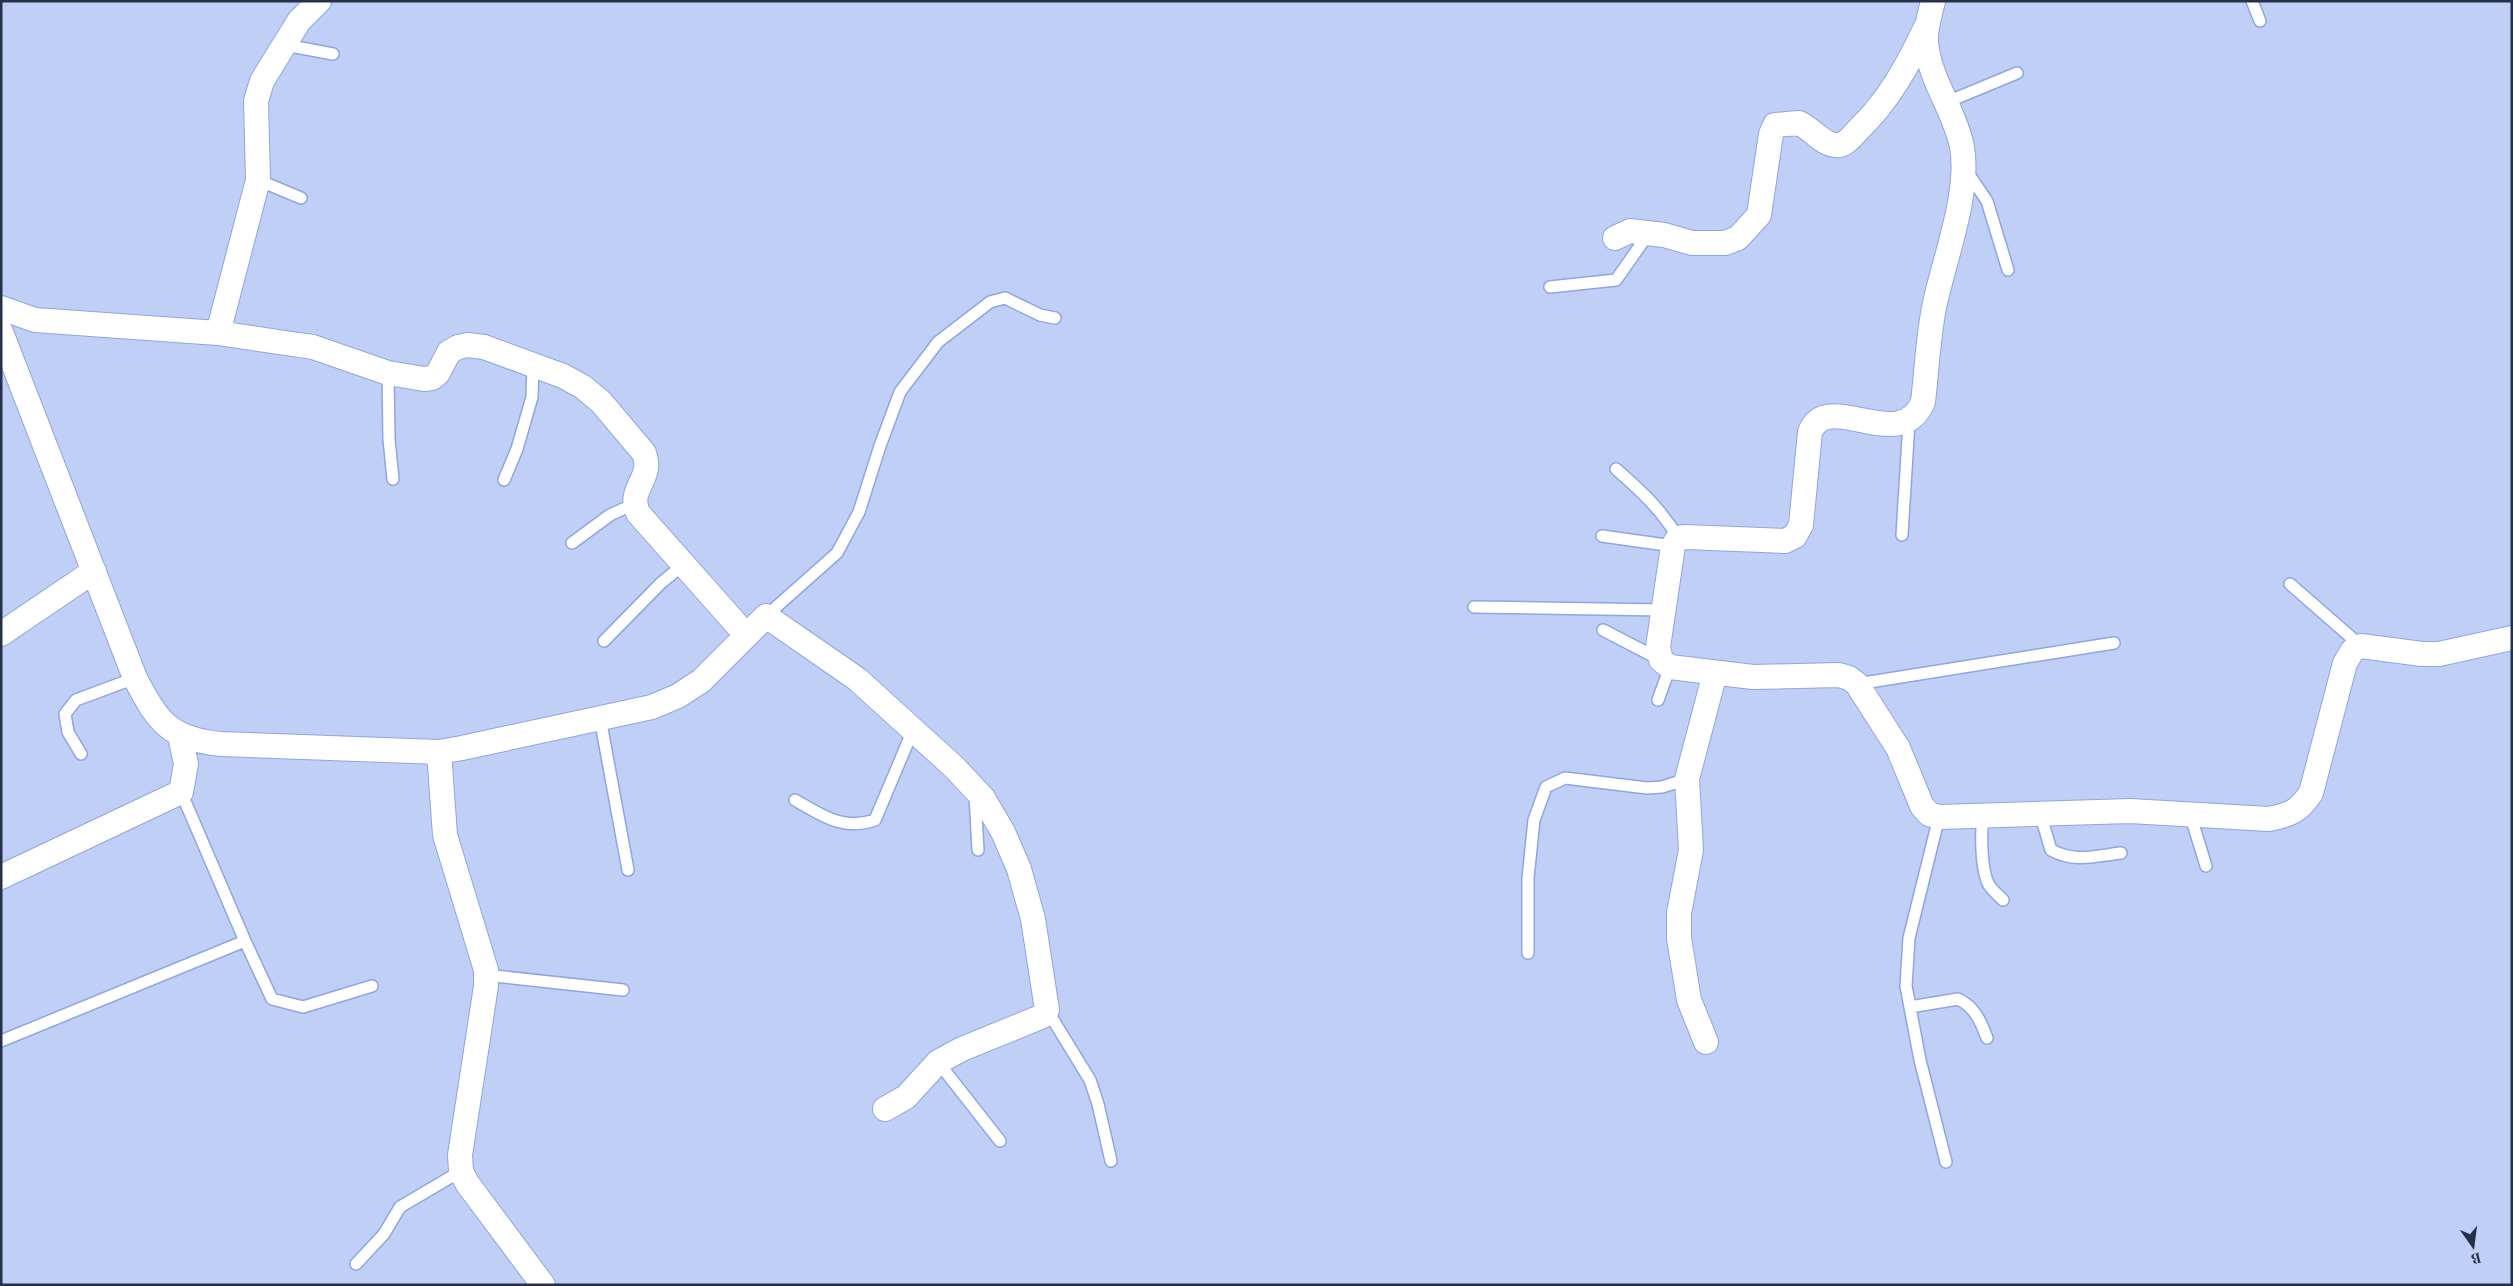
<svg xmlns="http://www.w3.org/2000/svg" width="2513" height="1286" font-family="'Playfair Display',serif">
<rect width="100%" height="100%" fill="#c0cff6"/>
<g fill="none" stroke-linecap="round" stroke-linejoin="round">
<defs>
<path id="service" d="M2252 1 2260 21
M285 45 333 54
M1947 102 2017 73
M1966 170 1987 201 2008 270
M258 180 301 198
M1550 287 1616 280 1649 233
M388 373 389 439 393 479
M1616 469C1640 490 1662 510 1678 538
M504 480 517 449 532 397 533 365
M1902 535 1909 422
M1602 536 1673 546
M572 543 610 515 634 504
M2290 584 2361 646
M1474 607 1664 610
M766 616 837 553 859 512 880 446 900 392 938 342 990 302 1005 298 1040 315 1055 318
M1603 630 1659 659
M604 641 661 583 684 564
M1857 684 2114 643
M1658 700 1670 667
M600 718 628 870
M81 754 68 732 65 714 76 700 135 678
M181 792 245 941 272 999 303 1007 372 986
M975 795 978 850
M795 800C823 816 843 831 875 820L913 730
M2040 813 2051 850C2076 863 2094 856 2121 853
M2190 814 2206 866
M1984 815C1980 830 1981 871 1989 885 1992 890 1998 895 2003 900
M1939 817 1909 938 1906 986 1920 1060 1946 1162
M1528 953V878L1534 820 1546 787 1565 778 1647 788 1662 787 1687 779
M486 975 623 990
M1910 1007 1958 999C1975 1007 1981 1022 1987 1038
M1047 1010 1090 1080 1098 1104 1111 1161
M1 1041 245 941
M938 1062 1000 1141
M356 1264 384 1234 400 1207 461 1171"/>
<path id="minor" d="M1933 1C1930 15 1925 28 1926 42 1929 79 1955 111 1962 147 1970 193 1945 257 1935 303 1928 335 1927 369 1923 402 1900 456 1827 388 1810 432L1801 525 1795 536 1785 541 1686 537 1678 538 1673 546 1658 647 1661 660 1670 667 1753 677 1839 675 1849 678 1857 684 1898 748 1922 806 1929 814 1939 817 2130 811 2269 819C2290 815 2299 811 2311 793L2345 663 2353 650 2361 646 2422 654H2439L2512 638
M1615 238 1630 231 1664 235 1692 243H1725L1738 238 1759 215 1771 134 1775 125 1799 123C1811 128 1822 144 1835 145 1845 147 1852 136 1859 129 1889 100 1908 65 1926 27
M1 308 35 320 218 333 292 344 313 347 388 373 424 379 432 378 438 373 449 352 458 347 468 345 484 347 563 376 583 387 601 402 644 453C654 479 627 488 638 513L746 635
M1 332 135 678C158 722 169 739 221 744L439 752 462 748 652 707 678 696 701 681 766 616 857 679 955 768 983 798 1003 832 1019 869 1033 919 1047 1010 1043 1016 962 1049 938 1062 906 1097 885 1109
M218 333 258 180 256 101 262 81 299 21 319 1
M1 634 94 571
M439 752 445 835 486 970V986L460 1155 461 1171 467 1183 543 1285
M1 877 181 792 186 764 180 736
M1706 1042 1689 1000 1679 938V913L1691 850 1687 779 1715 673"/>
</defs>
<use href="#service" stroke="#8fa5e4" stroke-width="14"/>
<use href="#minor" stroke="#8fa5e4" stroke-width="26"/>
<use href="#service" stroke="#fff" stroke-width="11"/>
<use href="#minor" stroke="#fff" stroke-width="24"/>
</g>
<rect width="2513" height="1286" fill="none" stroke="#273049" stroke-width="5"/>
<g transform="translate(2473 1246) rotate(166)" stroke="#c0cff6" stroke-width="4" paint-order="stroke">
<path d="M0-4L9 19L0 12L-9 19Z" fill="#273049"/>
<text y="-8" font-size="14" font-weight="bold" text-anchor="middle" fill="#273049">B</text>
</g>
</svg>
